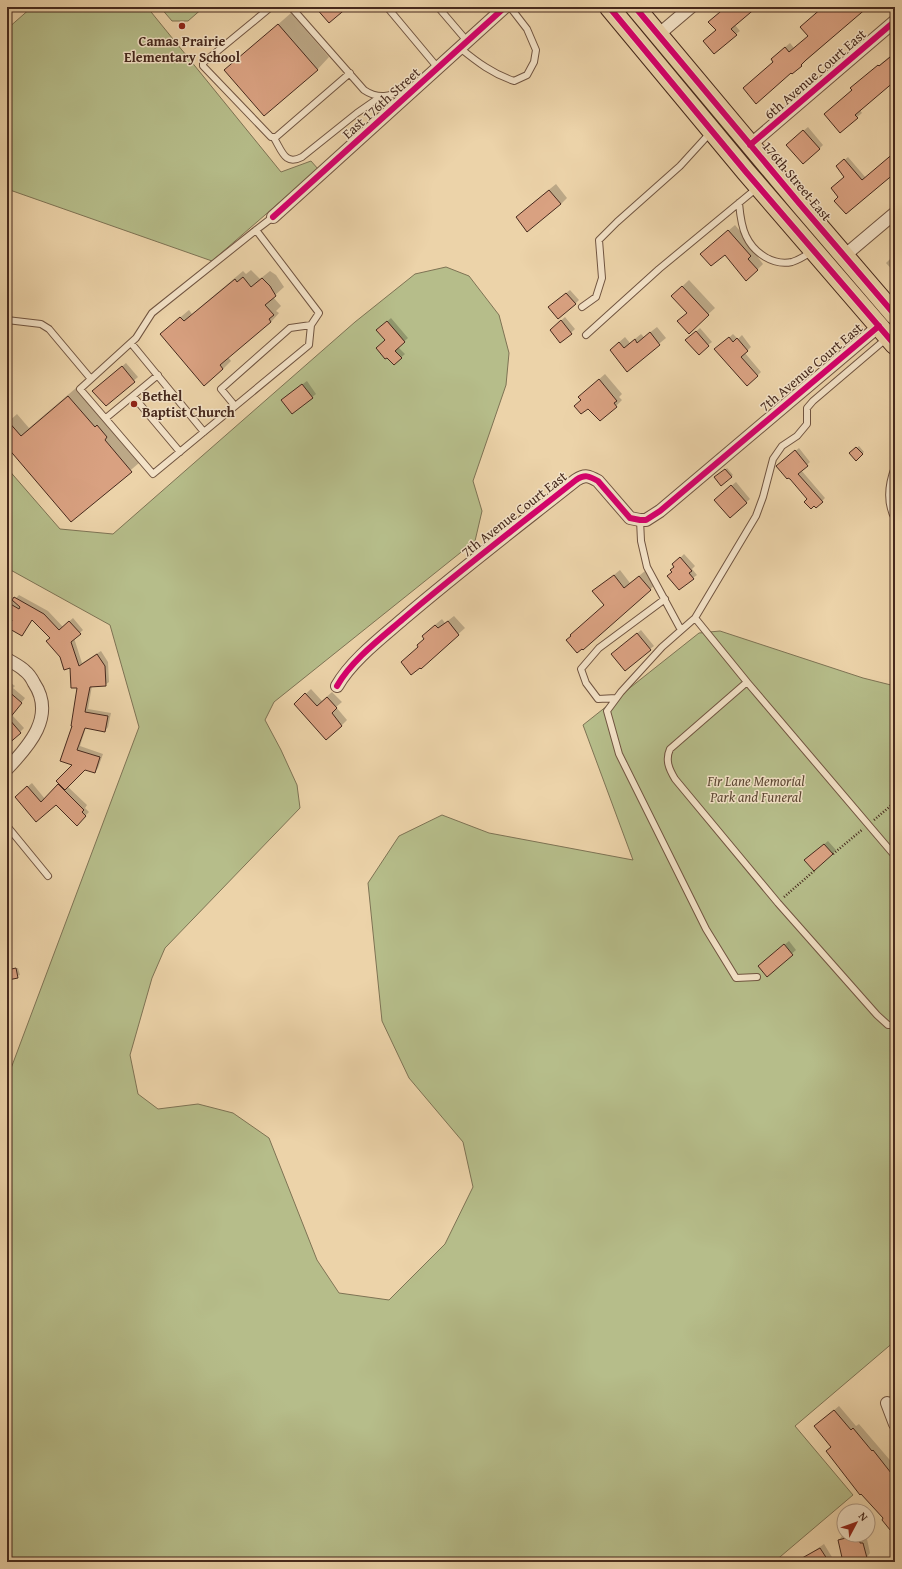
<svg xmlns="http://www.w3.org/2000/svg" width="902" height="1569" font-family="'Gentium Book Plus',serif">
<rect width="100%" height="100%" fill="#ecd3a9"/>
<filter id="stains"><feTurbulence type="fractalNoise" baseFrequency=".005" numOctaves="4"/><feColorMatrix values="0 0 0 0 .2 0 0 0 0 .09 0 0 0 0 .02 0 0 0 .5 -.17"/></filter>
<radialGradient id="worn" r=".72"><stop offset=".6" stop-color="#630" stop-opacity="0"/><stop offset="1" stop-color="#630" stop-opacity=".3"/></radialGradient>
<path fill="#b6bd8a" stroke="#7e7354" d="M32 7H147L281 172 311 161 318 169 212 261 7 189V29Z
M160 7H204L188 21H172Z
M446 267 469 276 499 315 509 353 506 385 473 481 482 511 475 541 274 702 265 720 281 750 297 785 300 808 165 948 152 978 130 1055 138 1094 158 1109 198 1104 233 1113 269 1138 317 1260 339 1293 389 1300 445 1244 473 1187 463 1142 409 1078 382 1021 368 883 399 836 442 815 489 833 633 860 583 725 699 633 720 631 863 678 895 686V1341L795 1426 853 1495 774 1562H644L641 1558 635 1562H7V1079L139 727 110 625 7 568V468L60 529 113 534 355 322 415 274Z"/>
<path fill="#0003" d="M726 7H756L735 25 740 31 736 34 717 30 713 18Z
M824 7H867L792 73 774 61 777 54 790 43 794 48 809 36Z
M291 13 329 57 317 70H226Z
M895 52V80L860 110 862 113 840 132 853 90 856 84Z
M808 127 823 145 819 149 791 141Z
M895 153V170L840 196 846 176 841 163 848 157 866 178Z
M556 184 567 198 561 204 523 211Z
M735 225 756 250 754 252 763 264 757 270 725 254 708 248Z
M895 254V273L886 263Z
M251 270 260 279 270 271 276 275 284 287 273 297 281 306 276 311 279 313 271 322 228 357 231 361 223 369 170 326 189 310 192 314 243 271 246 274Z
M689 280 715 308 689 332 688 313 672 296Z
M570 290 579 300 575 304 553 303Z
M565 317 575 329 561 342 555 326Z
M391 318 408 338 398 347 405 354 394 364 381 327Z
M657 327 666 338 627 370 617 344 625 337 630 343 641 334 644 337Z
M700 328 712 342 708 345 691 336Z
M733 334 738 339 742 335 751 347 745 353 761 372 757 376 720 346Z
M126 363 138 377 106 405 98 387Z
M605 374 622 394 619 397 622 400 616 406 579 397Z
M307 381 316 394 292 413 286 396Z
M76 388 139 463 71 521 7 445V423L17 414 29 428Z
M859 446 864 452 856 459 851 453Z
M799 448 810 462 801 470 825 498 822 501 808 499 780 463Z
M727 468 733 475 721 484 716 477Z
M736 482 750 499 730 517 719 496Z
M684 554 695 566 692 569 697 575 693 578 673 572 677 561Z
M620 570 630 583 645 571 656 584 584 649 605 605 594 591Z
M19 595 48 611 63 627 73 618 83 630 74 638 82 663 101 651 108 662 109 682 105 685 92 686 88 709 111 713 108 727 105 731 86 727 80 746 103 754 98 768 95 772 85 769 67 786 87 805 85 808 89 812 77 824 56 804 36 820 20 793 32 783 45 799 60 783 73 765V725L78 687 71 666 61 657 51 637 33 619 22 635 14 620 7 616V597L13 601Z
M454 616 465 628 421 668 402 662 419 647 429 630 442 619 445 623Z
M641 630 654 646 650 649 617 650Z
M7 680 15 686 13 688 25 698 12 715 24 728 7 746Z
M311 689 322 701 332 692 342 702 336 707 347 720 342 725 295 704Z
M828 841 836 850 832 854 810 856Z
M789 941 796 950 767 975 763 963Z
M18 968 20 975 9 979 7 970Z
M839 1406 856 1426 859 1424 895 1466V1534L832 1446 821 1421Z
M847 1535H863L864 1540 867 1539 870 1553 867 1557 844 1562 839 1540 842 1536Z
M824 1544 835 1562H808L805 1557Z"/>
<path fill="#d9a181" stroke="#46291d" d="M315 7H348L329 23Z
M726 7H757L731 29 737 35 714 54 703 41 716 30 708 22Z
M823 7H868L806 60 801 65 802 66 792 74 791 73 756 104 743 88 773 62 771 59 785 47 789 52 808 36 800 27Z
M278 24 318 70 264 116 224 70Z
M895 53V81L855 115 858 118 840 133 824 114 852 90 850 88 878 65 879 66Z
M803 130 820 149 803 164 786 145Z
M895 152V173L846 214 834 201 838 197 831 188 844 177 836 166 844 159 862 180Z
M549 190 561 204 527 232 516 217Z
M728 230 751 256 748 259 758 270 746 281 725 255 711 266 700 254Z
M243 277 251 287 262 278 270 286 276 296 265 305 274 315 269 319 271 322 220 365 223 369 204 386 160 334 180 317 184 321 235 279 237 282Z
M682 286 709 315 689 334 677 321 687 313 671 296Z
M566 293 576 304 558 319 548 307Z
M561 320 572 334 560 343 550 330Z
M387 321 405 342 395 351 402 358 394 365 387 358 385 359 376 348 385 340 376 330Z
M696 331 709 346 699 355 685 340Z
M650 332 660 345 627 372 610 350 619 342 624 348 635 339 637 343Z
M729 337 733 342 737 338 748 351 741 357 758 376 747 386 714 349Z
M122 366 135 382 106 406 92 391Z
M599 379 617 401 614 403 617 407 600 421 588 409 581 414 574 406 581 400 578 397Z
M302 384 313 398 292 414 281 400Z
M68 396 95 427 97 425 107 437 105 440 132 472 71 522 7 447V420L21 436Z
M856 447 863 454 856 461 849 453Z
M795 450 808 466 798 474 823 502 816 508 814 506 811 509 804 502 807 499 790 479 788 478 787 479 776 466Z
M725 469 732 477 721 486 714 477Z
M731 485 747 503 730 518 714 500Z
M680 557 692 571 689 573 694 579 679 590 667 576 672 572 670 570 674 567 672 564Z
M614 575 624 588 639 576 651 590 583 650 582 649 577 653 566 640 571 636 570 635 604 605 592 591Z
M14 597 44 614 59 630 69 621 81 634 71 642 79 666 97 654 105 666 106 686 90 687 85 712 108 716 105 732 85 728 77 750 100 757 95 773 85 770 65 790 56 781 72 765 60 761 72 726H71L77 688H71L70 668 64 670 60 657 46 641 50 638 32 620 22 636 8 628 12 620 7 617V602L19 609 20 607 12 600Z
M448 621 459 635 421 669 420 668 411 675 401 662 418 647 417 645 424 639 422 636 435 625 438 628Z
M637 633 651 650 625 671 611 654Z
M7 690 22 703 9 719 21 733 7 745Z
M305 693 317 706 327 697 337 708 332 713 342 726 326 740 294 704Z
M58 784 84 810 82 812 86 816 77 826 56 805 36 822 15 797 27 786 41 802Z
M824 844 833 854 814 871 804 860Z
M784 944 793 955 767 977 758 966Z
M16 968 18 978 8 980 7 970Z
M834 1410 851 1430 853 1428 872 1451 873 1450 895 1478V1536L882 1520 883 1518 861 1494 860 1495 826 1451 831 1447 814 1426Z
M858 1535 860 1543H863L867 1558 857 1561V1562H843L838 1540Z
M820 1548 829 1562H795Z"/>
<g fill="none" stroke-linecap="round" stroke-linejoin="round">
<defs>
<path id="service" d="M271 7 203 63V66L271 137H276L350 73
M291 7 364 90C380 101 392 95 409 89
M387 7 438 68
M438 7 467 41
M460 48C477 62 493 74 514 81L527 75 534 62 536 50 527 29 510 7
M274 138C282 151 285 166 302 157L357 113 380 97
M739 203C740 214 741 226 746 236 754 253 773 266 792 262 799 260 805 256 811 252
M256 230 319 313 311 325 309 345 153 474 80 389 136 338 152 313 256 230 273 217
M582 307 596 297 602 278 599 240 617 222 680 166 711 132
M7 320 41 324 49 329 91 379
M586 335 659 269 757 188
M131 343 204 432
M133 396 180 452
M235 406 221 389 290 328 311 325
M106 418 158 375
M895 467C888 485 886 502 895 519
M640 520 641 541 647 567 681 630
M695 618 747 682
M616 698 598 699 586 683 581 669 599 648 665 599
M7 826 48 876
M895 856 747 682 670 749C665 760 669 769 675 779L778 903 877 1015 888 1025H895
M757 977 736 978 706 929 619 754 607 711 621 692 662 647 695 618 756 516 763 497 773 459 782 446 797 436 807 424V408L813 401 887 338"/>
<path id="minor" d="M658 35 691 7
M750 145 895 21
M273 217 505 7
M844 256 895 213
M7 659C13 663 20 666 25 671 29 674 32 679 34 683 56 716 29 746 7 769
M337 686C351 661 381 638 403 619 459 571 518 526 576 480 585 474 589 476 598 481L630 518 640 520H646L660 511 879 326
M887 1403 895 1424"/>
<path id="primary" d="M609 7 746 172 895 345
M635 7 799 203 895 315"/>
</defs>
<use href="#service" stroke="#705440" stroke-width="8"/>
<use href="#minor" stroke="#705440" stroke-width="14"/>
<use href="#primary" stroke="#46291d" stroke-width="21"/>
<path stroke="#46291d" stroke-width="2.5" stroke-dasharray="1 2" stroke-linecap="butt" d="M874 820 895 802
M833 854 863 829
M784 897 814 871"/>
<use href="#service" stroke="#f3e2c7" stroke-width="6"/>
<use href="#minor" stroke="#f3e2c7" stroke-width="12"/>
<use href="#primary" stroke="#ecd3a9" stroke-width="19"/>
<defs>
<path id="cycleway" d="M609 7 746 172 895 345
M635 7 799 203 895 315
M750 145 895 21
M273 217 505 7
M337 686C351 661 381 638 403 619 459 571 518 526 576 480 585 474 589 476 598 481L630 518 640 520H646L660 511 879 326"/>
</defs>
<use href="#cycleway" stroke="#f3e2c7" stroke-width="8"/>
<use href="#cycleway" stroke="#d6006c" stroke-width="6"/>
</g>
<g fill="#8f2418" stroke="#f3e2c7" stroke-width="1.5">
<circle cx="182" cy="26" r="4"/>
<circle cx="134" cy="404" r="4"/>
</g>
<g text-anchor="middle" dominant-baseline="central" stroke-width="3" stroke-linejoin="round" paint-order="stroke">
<g font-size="14" font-weight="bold" fill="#46291d" stroke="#f3e2c7">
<text x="182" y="41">Camas Prairie<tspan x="182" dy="16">Elementary School</tspan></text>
<text x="142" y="396" text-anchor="start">Bethel<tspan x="142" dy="16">Baptist Church</tspan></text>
</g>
<g font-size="14" fill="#46291d" stroke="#f3e2c7">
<text transform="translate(815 74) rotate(-41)">6th Avenue Court East</text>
<text transform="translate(381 103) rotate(-42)">East 176th Street</text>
<text transform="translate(797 181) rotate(50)">176th Street East</text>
<text transform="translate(811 367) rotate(-40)">7th Avenue Court East</text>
<text transform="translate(514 514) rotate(-38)">7th Avenue Court East</text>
</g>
<g font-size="14" font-style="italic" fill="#5c4733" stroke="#f3e2c7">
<text x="756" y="781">Fir Lane Memorial<tspan x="756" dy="16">Park and Funeral</tspan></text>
</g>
</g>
<rect width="902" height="1569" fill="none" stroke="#ecd3a9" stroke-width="24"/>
<rect x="8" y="8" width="886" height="1553" fill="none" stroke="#46291d" stroke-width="2"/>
<rect x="12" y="12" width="878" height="1545" fill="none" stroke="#46291d"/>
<g transform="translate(856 1523) rotate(49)"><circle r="19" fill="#f3e2c7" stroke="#ae9883"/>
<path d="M0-3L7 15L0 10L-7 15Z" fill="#8f2418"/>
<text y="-6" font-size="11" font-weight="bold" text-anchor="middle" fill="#46291d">N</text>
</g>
<rect width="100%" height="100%" filter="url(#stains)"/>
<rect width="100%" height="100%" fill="url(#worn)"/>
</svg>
